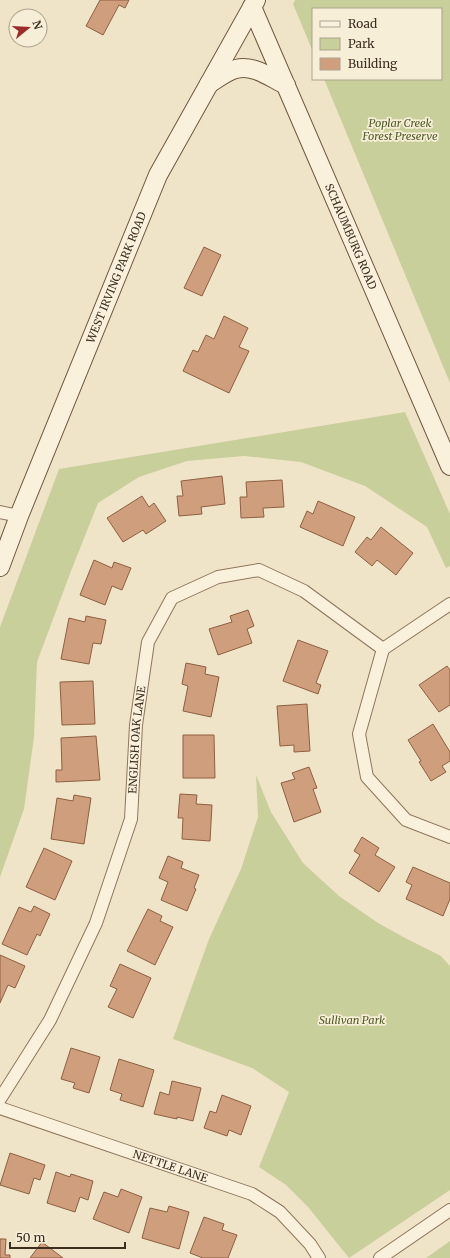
<svg xmlns="http://www.w3.org/2000/svg" width="450" height="1258" font-family="Merriweather,serif">
<rect width="100%" height="100%" fill="#f0e4c8"/>
<path fill="#c9cf9b" d="M295 0H450V383L324 79H441V9H313V52L293 4Z
M405 412 450 514V566L446 568 427 527 365 486 301 462 244 456 187 461 139 477 98 503 71 571 37 662 34 737 24 809 0 877V627L59 469Z
M256 775 271 812 303 863 339 896 378 923 407 939 441 956 450 966V1190L349 1258 308 1207 286 1185 259 1167 289 1092 252 1068 173 1039 209 939 241 869 258 817Z
M450 1241V1258H426Z"/>
<path fill="#cf9f7d" stroke="#8d5f41" d="M100 0H129L125 8 119 5 103 35 86 26Z
M204 247 221 255 202 296 184 288Z
M224 316 248 328 239 347 249 351 229 393 183 371 193 350 198 352 206 335 214 339Z
M222 476 225 504 201 507 202 514 179 516 177 496H183L181 481Z
M282 480 284 507 263 508 264 517 241 518 240 497H247L246 482Z
M142 496 149 507 154 503 166 521 146 534 143 530 123 542 107 518Z
M318 501 355 517 343 546 300 527 307 511 313 514Z
M381 527 413 553 396 575 377 560 372 566 355 552 367 537 371 540Z
M94 560 112 568 114 562 131 568 122 590 112 586 105 605 80 595Z
M248 610 254 626 247 629 252 643 218 655 209 629 232 622 230 616Z
M86 616 106 620 101 644 93 643 89 664 61 659 69 618 85 622Z
M298 640 328 651 316 683 321 685 318 694 283 681Z
M186 663 206 667 205 674 219 677 211 717 183 711 188 686 182 684Z
M447 666 450 670V705L439 712 419 685Z
M93 681 95 724 62 725 60 682Z
M307 704 310 751 294 752V745L280 746 277 706Z
M433 724 450 752V761L442 766 446 772 431 781 419 762 421 761 408 740Z
M183 735H214L215 778H183Z
M96 736 100 780 56 782V770H62L61 738Z
M309 767 317 788 313 789 321 812 294 822 281 783 295 779 292 773Z
M180 794 197 795 196 804 212 805 210 841 182 839 183 818H178Z
M74 795 91 798 84 844 51 839 57 798 73 801Z
M362 837 379 848 375 855 395 867 379 892 349 873 360 855 354 851Z
M44 848 72 861 55 900 26 887Z
M168 856 183 862 181 868 199 875 194 888 196 889 187 911 161 900 168 882 159 878Z
M413 867 450 883V899L443 916 406 899 412 885 406 882Z
M34 906 50 914 40 936 37 934 27 955 2 944 19 907 31 912Z
M148 909 162 916 160 921 173 927 155 965 127 951Z
M0 955 25 966 15 988 8 985 0 1003Z
M120 964 151 978 133 1018 108 1007 117 989 110 986Z
M71 1048 100 1057 89 1093 73 1088 75 1083 61 1079Z
M119 1059 154 1070 143 1107 120 1100 122 1094 110 1090Z
M172 1081 201 1088 193 1121 177 1117V1119L154 1114 160 1092 169 1095Z
M222 1095 251 1106 241 1135 229 1130 227 1136 204 1128 210 1111 216 1113Z
M10 1153 45 1165 40 1180 34 1178 29 1194 0 1185Z
M56 1172 70 1177 71 1174 93 1181 88 1200 80 1197 75 1212 47 1203Z
M121 1189 142 1197 129 1233 93 1219 104 1192 118 1197Z
M169 1206 189 1212 179 1249 142 1238 150 1208 167 1212Z
M204 1217 224 1224 222 1230 237 1235 228 1258H203L190 1253Z
M0 1239H6L5 1255H10V1258H0Z
M42 1242 63 1258H30Z"/>
<g fill="none" stroke-linecap="round" stroke-linejoin="round">
<defs>
<g id="minor">
<path d="M0 512 19 516"/>
<path d="M450 604 383 649 359 734 367 777 406 820 450 837"/>
<path id="s1" d="M0 1099 50 1020 96 923 131 819 136 725 148 642 172 598 218 577 259 570 304 591 383 649"/>
<path id="s2" d="M0 1108 252 1194 280 1212 310 1244 319 1258"/>
<path d="M380 1258 450 1210"/>
</g>
<g id="secondary">
<path id="s3" d="M252 7 450 466"/>
<path d="M209 84C217 79 227 71 236 69 253 64 271 78 286 85"/>
<path id="s4" d="M0 567 19 516 158 175 256 0"/>
</g>
</defs>
<use href="#minor" stroke="#8d765c" stroke-width="14"/>
<use href="#secondary" stroke="#6f573f" stroke-width="20"/>
<use href="#minor" stroke="#faf1dc" stroke-width="12"/>
<use href="#secondary" stroke="#faf1dc" stroke-width="18"/>
</g>
<g text-anchor="middle" dominant-baseline="central" stroke-width="3.5" stroke-linejoin="round" paint-order="stroke">
<g font-size="11" font-style="italic" fill="#4d5a26" stroke="#f7eed8">
<text x="400" y="123">Poplar Creek<tspan x="400" dy="13">Forest Preserve</tspan></text>
<text x="352" y="1020">Sullivan Park</text>
</g>
<g font-size="11" fill="#3d2e20" stroke="#f7eed8">
<text stroke="none"><textPath href="#s3" startOffset="250">SCHAUMBURG ROAD</textPath></text>
<text stroke="none"><textPath href="#s4" startOffset="312">WEST IRVING PARK ROAD</textPath></text>
<text stroke="none"><textPath href="#s1" startOffset="390">ENGLISH OAK LANE</textPath></text>
<text stroke="none"><textPath href="#s2" startOffset="180">NETTLE LANE</textPath></text>
</g>
</g>
<rect x="312" y="8" width="130" height="72" fill="#f7eed8" stroke="#ada18e"/>
<rect x="320" y="21" width="20" height="6" fill="#faf1dc" stroke="#ada18e"/>
<text x="348" y="28" font-size="12" fill="#3d2e20">Road</text>
<rect x="320" y="38" width="20" height="12" fill="#c9cf9b" stroke="#ada18e"/>
<text x="348" y="48" font-size="12" fill="#3d2e20">Park</text>
<rect x="320" y="58" width="20" height="12" fill="#cf9f7d" stroke="#ada18e"/>
<text x="348" y="68" font-size="12" fill="#3d2e20">Building</text>
<g transform="translate(28 28) rotate(72)"><circle r="19" fill="#f7eed8" stroke="#ada18e"/>
<path d="M0-3L7 15L0 10L-7 15Z" fill="#9e2a2b"/>
<text y="-6" font-size="11" font-weight="bold" text-anchor="middle" fill="#3d2e20">N</text>
</g>
<path d="M10 1242v6h115v-6" fill="none" stroke="#3d2e20" stroke-width="2"/>
<text x="16" y="1242" font-size="12" fill="#3d2e20" stroke="#f7eed8" stroke-width="3" paint-order="stroke">50 m</text>
</svg>
